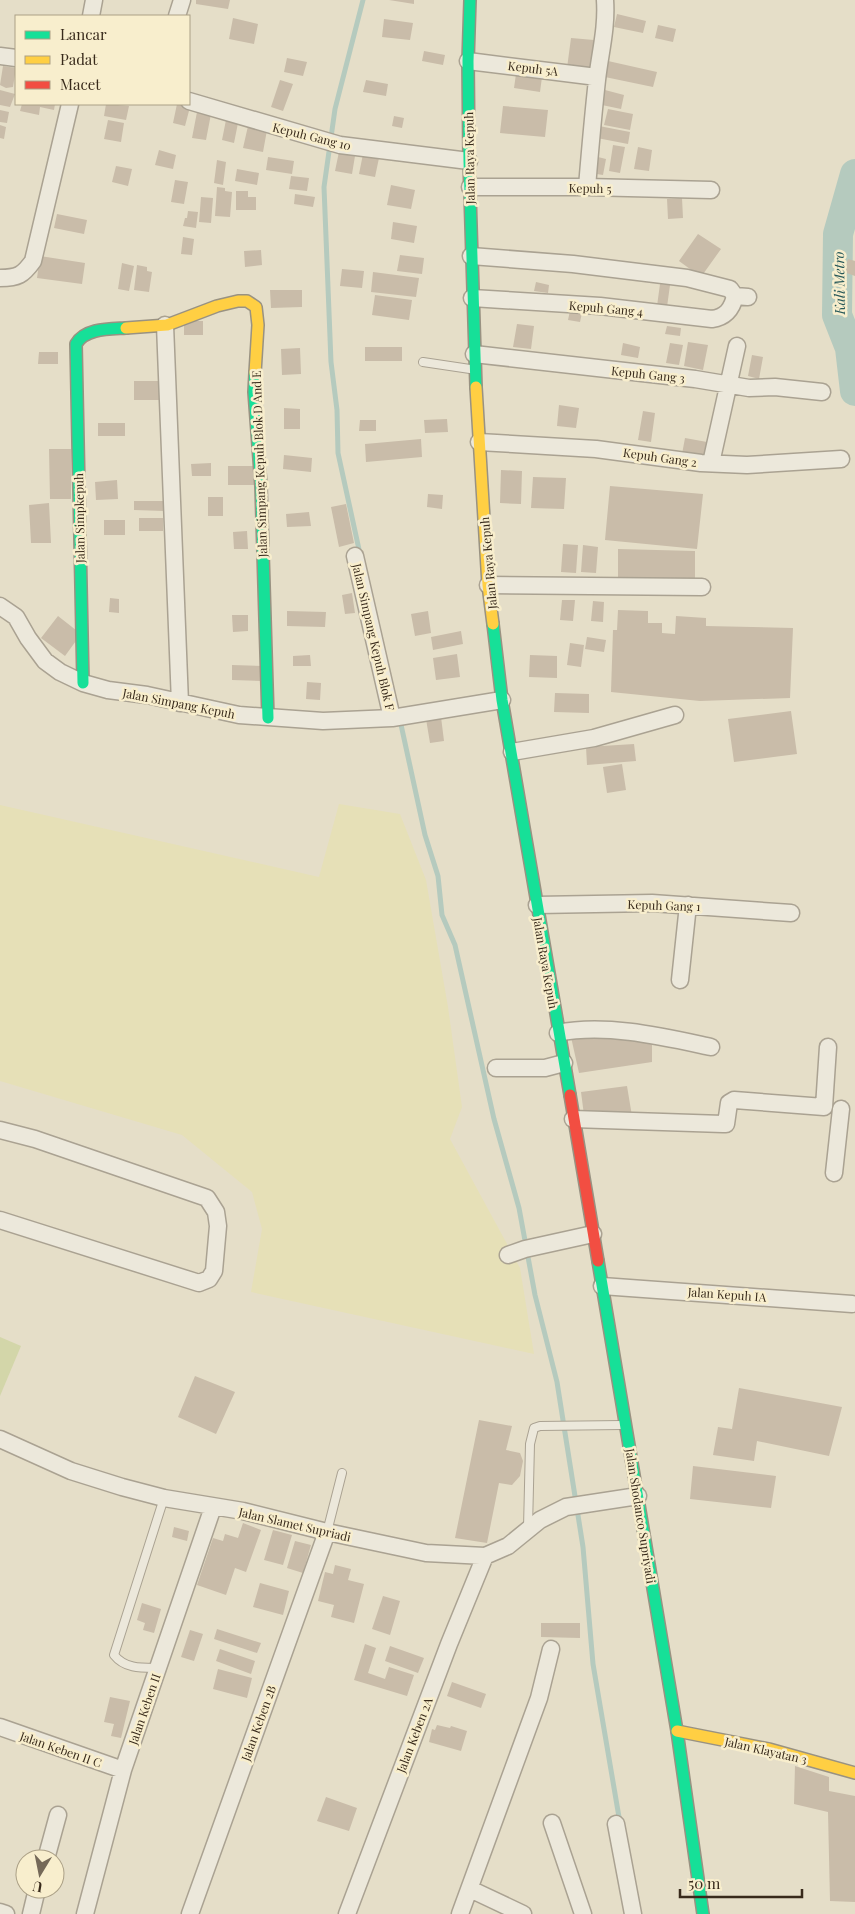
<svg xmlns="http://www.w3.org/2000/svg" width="855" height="1914" font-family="'Playfair Display',serif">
<rect width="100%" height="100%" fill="#e5dec8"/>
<path fill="#e6e0b7" d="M339 804 400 814 426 880 448 1007 462 1107 450 1139 520 1268 534 1354 251 1292 262 1229 252 1192 182 1135 0 1081V805L319 877Z"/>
<path fill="#d3d6a9" d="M0 1337 21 1346 0 1396Z"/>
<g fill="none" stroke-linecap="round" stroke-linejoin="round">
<path stroke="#b5cabe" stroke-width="5" d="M360 554 338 453 337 410 331 362 324 187 335 109 363 0
M400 720 425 835 438 876 442 915 455 945 494 1119 519 1208 535 1295 557 1382 583 1547 593 1664 620 1823"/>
<path stroke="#b5cabe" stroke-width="30" d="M855 174 838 234 837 315 850 348 855 391"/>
</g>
<path fill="#c9bca9" d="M196 0H230L228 9 196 4Z
M389 0H414V4Z
M617 14 646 21 643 33 614 27Z
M233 18 258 24 254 44 229 39Z
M384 19 413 23 410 40 382 37Z
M658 25 676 29 673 42 655 38Z
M571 38 594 40 590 71 567 68Z
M424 51 445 55 443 65 422 61Z
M287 58 307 62 303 76 284 72Z
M608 61 657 72 653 87 605 77Z
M3 66 16 68 13 87 6 88 0 85Z
M516 74 542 77 540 92 514 88Z
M280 80 293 84 283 111 271 107Z
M366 80 388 84 386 96 363 92Z
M0 90 15 94 10 107 0 105Z
M605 90 624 95 621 109 602 105Z
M22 104H55L54 110 40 107 39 115 20 111Z
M106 104 129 106 126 120 104 116Z
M177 104 190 107 185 126 173 123Z
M503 106 548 110 545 137 500 133Z
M608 109 633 114 630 130 604 125Z
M0 110 9 112 7 123 0 122Z
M197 112 211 114 206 140 192 138Z
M394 116 404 118 402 128 392 126Z
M108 120 124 123 121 142 104 139Z
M226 120 238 123 234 143 222 140Z
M0 125 6 127 4 139 0 138Z
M248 126 267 130 263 152 243 148Z
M599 126 630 132 628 144 597 138Z
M613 145 625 147 620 173 609 171Z
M340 147 356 150 352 174 335 171Z
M638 147 652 150 649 171 634 169Z
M159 150 176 155 173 169 155 165Z
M363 154 379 158 375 177 359 174Z
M594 156 606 159 603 175 590 173Z
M268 157 294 161 292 174 266 170Z
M217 160 226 162 223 185 214 183Z
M116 166 132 169 128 186 112 182Z
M237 169 259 173 257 185 235 181Z
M291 176 309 178 307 191 289 189Z
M175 180 188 182 184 204 171 202Z
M391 185 415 190 411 209 387 205Z
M217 187 225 188V191L232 192 230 217 215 216Z
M236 191H248V197H256V210H236Z
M295 194 315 197 313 207 294 204Z
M201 197 213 198 211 223 199 222Z
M682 198 683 218 668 219 667 199Z
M188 211 198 212 196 228 183 226 185 218H187Z
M57 214 87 220 84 234 54 228Z
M393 222 417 226 414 243 391 239Z
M698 234 721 249 701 277 679 261Z
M183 237 194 239 192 255 181 254Z
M261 250 262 265 245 267 244 251Z
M400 255 424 258 422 274 397 271Z
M40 256 85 263 82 284 37 278Z
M848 259 855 261V276L844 272Z
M122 263 134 266 129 291 118 289Z
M137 265 147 267V271L152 272 149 292 134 290Z
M342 269 364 271 362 288 340 286Z
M373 272 419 278 416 297 371 292Z
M536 282 549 285 548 293 534 291Z
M660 284 670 285 667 307 657 306Z
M270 290H302V307L271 308Z
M375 295 412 300 409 320 372 315Z
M571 306 583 308 580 322 568 320Z
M184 321H203V335H184Z
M517 324 534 326 531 349 513 347Z
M667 326 681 328 680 336 665 334Z
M688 342 708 345 703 370 684 366Z
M623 343 640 347 638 358 621 355Z
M670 343 683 345 679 365 666 363Z
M365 347H402V361H365Z
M300 348 301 374 282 375 281 349Z
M39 352H58V364H38Z
M752 355 763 357 759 379 748 376Z
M134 381H162V400H134Z
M559 405 579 408 576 428 557 426Z
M284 408 300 409V429H284Z
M643 411 655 413 651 442 638 440Z
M447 419 448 432 425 433 424 420Z
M360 420H376V431H359Z
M98 423H125V436H98Z
M685 438 707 442 703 459 682 454Z
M421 439 422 457 366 462 365 444Z
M49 449H71V499H50Z
M284 455 312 458 311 472 283 469Z
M211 463V476H192L191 464Z
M228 466H254L255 485H228Z
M501 470 522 471 521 504 500 503Z
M533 477 566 478 564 509 531 508Z
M117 480 118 499 96 500 95 482Z
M610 486 703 494 697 549 605 540Z
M428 494 443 495 442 509 427 507Z
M208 497H223V516H208Z
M134 501H164V511L134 510Z
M49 503 51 543H31L29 505Z
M346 504 354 543 339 547 331 507Z
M309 512 311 526 287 527 286 514Z
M139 518H163V531H139Z
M104 520H125V535H104Z
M247 531 248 549H234L233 532Z
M563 544 578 545 576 573 561 572Z
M583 545 598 547 596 573 581 572Z
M618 549 695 551V580L618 579Z
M352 593 355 613 345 614 342 595Z
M110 598 119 599V613L109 612Z
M562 600H575L573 621 560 620Z
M593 601 604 602 603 622 591 621Z
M618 610 648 611V623H662V633L675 634 676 616 706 618V626L793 628 790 698 700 701 611 692 613 630H617Z
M287 611 326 612 325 627 287 626Z
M428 611 431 633 415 636 411 614Z
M232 615H248V631L233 632Z
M58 616 81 634 65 656 41 638Z
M461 631 463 644 433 650 431 637Z
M587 637 606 640 604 652 585 649Z
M570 643 584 645 581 667 567 665Z
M457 654 460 677 436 680 433 658Z
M310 655 311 666H293V656Z
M530 655 557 656V678L529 677Z
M232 665 264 666 263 681 232 680Z
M307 682 321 683 320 700 306 699Z
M555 693 589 694V713L554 712Z
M791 711 797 754 734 762 728 719Z
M441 717 444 741 430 743 426 719Z
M634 744 636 761 587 765 586 747Z
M622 764 626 790 607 793 603 767Z
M571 1037 652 1038V1062L579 1073Z
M627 1086 632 1116 584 1115 581 1092Z
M195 1376 235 1392 216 1434 178 1417Z
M739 1388 842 1407 829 1456 757 1441 754 1461 713 1455 718 1427 732 1429Z
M479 1420 512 1426 506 1450 520 1453 523 1461 520 1476 512 1485 499 1483 487 1543 455 1538Z
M693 1466 776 1476 771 1508 690 1499Z
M243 1523 261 1530 246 1572 235 1568 226 1595 197 1585 213 1538 223 1541 225 1534 238 1538Z
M174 1527 189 1531 187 1541 172 1537Z
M273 1530 292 1535 283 1565 264 1560Z
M295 1541 311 1545 303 1573 287 1568Z
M335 1565 351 1569 348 1580 364 1584 354 1623 331 1617 334 1605 318 1601 325 1572 333 1574Z
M260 1583 289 1591 283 1615 253 1607Z
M383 1596 400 1601 390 1635 372 1629Z
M142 1603 161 1609 154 1633 143 1630 145 1623 137 1620Z
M541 1623H580V1638L541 1637Z
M217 1629 261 1643 257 1653 214 1639Z
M190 1630 203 1634 194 1661 181 1657Z
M365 1644 376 1648 368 1673 385 1679 389 1667 414 1675 407 1696 354 1680Z
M390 1646 424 1658 418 1673 385 1661Z
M220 1649 255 1661 251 1674 216 1661Z
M218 1669 252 1678 247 1698 213 1689Z
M452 1682 486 1694 481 1708 447 1696Z
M110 1697 130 1701 121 1738 111 1736 114 1724 104 1722Z
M437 1725 450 1728 451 1726 467 1731 461 1751 429 1742 432 1729 435 1730Z
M795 1766 829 1777V1791L855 1796V1902L830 1901 828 1812 794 1804Z
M326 1797 357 1808 349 1831 317 1821Z"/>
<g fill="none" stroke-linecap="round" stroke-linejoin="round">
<defs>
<path id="lane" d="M423 362 470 369
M528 1528 530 1444 534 1428 540 1426 622 1425
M327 1532 342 1473
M158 1668C142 1668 125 1669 114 1655L164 1498"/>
<path id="street" d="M91 16 94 0
M177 16 182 0
M0 56 16 58
M468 61 597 77
M189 101 340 145 469 161
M470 187H587L711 190
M587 187C590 151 593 116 597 80 600 53 607 28 605 0
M471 256 573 264 687 278 730 289 735 296 748 297
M0 278C18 278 23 275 33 261L70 104
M472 298 600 306 712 319C726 317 732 309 735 296
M165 325 180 703
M474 354 695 379 749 388 775 387 822 392
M479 442 596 449 701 463 747 465 841 459
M711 463 737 346
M355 556 392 718
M488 585 702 587
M0 606 16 617 28 638 45 661 60 672 83 683 108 690 147 695 239 715 323 721 392 718 502 700
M512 752 594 738 675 715
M537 905 652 903 791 913
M680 980 688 905
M558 1033C606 1023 664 1037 711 1047
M496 1068H545L564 1063
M573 1119 723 1124H726L729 1103 734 1100 824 1107 828 1047
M0 1130 35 1139 207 1198 216 1212 218 1226 214 1271 209 1279 199 1283 0 1220
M834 1173 841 1109
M508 1255 525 1249 593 1234
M602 1286 852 1304
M0 1439 71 1471 122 1487 164 1498 243 1511 327 1532 426 1553 485 1556 508 1546 540 1520 566 1507 638 1496
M0 1727 123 1770
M552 1823 583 1914
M616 1824 633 1914
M46 1859 58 1815
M470 1889 523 1914
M0 1912 6 1914
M31 1914 37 1889
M85 1914 123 1770 213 1507
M190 1914 327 1532
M347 1914 449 1644 485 1556
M460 1914 539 1698 551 1649"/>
<path id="fast" d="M470 0 468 61 469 161 476 387
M255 373 254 392 261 486 268 718
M493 624 502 700 570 1095
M83 683 76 344C85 328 110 329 126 328
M598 1261 677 1731 703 1914"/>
<path id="slow" d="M126 328 167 325 217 306 238 301H247L256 307 258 325 255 373
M476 387 488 585 493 624
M677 1731 769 1749 855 1773"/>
<path id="jam" d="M570 1095 598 1261"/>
</defs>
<use href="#lane" stroke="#aaa292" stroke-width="10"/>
<use href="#street" stroke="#aaa292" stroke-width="19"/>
<use href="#fast" stroke="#999282" stroke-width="14"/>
<use href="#slow" stroke="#999282" stroke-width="14"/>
<use href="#jam" stroke="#999282" stroke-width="14"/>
<use href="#lane" stroke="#ece8db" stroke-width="8"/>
<use href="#street" stroke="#ece8db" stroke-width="16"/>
<use href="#fast" stroke="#16e098" stroke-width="11"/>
<use href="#slow" stroke="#ffcf43" stroke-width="11"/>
<use href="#jam" stroke="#f24e42" stroke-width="11"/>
</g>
<g text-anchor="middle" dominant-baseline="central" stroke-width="5" stroke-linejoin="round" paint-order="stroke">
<g font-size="12" fill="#382a1b" stroke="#f8eecd">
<text transform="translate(533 68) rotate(7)">Kepuh 5A</text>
<text transform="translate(312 136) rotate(14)">Kepuh Gang 10</text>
<text transform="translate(469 158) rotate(-91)">Jalan Raya Kepuh</text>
<text transform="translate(590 188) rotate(1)">Kepuh 5</text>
<text transform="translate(606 308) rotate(5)">Kepuh Gang 4</text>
<text transform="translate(648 374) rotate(6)">Kepuh Gang 3</text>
<text transform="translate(660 457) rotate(8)">Kepuh Gang 2</text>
<text transform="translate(259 464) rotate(-92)">Jalan Simpang Kepuh Blok D And E</text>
<text transform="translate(79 518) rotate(-91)">Jalan Simpkepuh</text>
<text transform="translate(488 563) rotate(-95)">Jalan Raya Kepuh</text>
<text transform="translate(374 637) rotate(77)">Jalan Simpang Kepuh Blok F</text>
<text transform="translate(179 703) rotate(11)">Jalan Simpang Kepuh</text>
<text transform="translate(664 905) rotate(2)">Kepuh Gang 1</text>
<text transform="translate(546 963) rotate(80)">Jalan Raya Kepuh</text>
<text transform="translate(727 1294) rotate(4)">Jalan Kepuh IA</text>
<text transform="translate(641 1516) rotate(81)">Jalan Shodanco Supriyadi</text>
<text transform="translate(295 1524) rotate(13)">Jalan Slamet Supriadi</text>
<text transform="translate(144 1709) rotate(-71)">Jalan Keben II</text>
<text transform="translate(258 1723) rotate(-70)">Jalan Keben 2B</text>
<text transform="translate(414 1735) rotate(-69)">Jalan Keben 2A</text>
<text transform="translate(61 1749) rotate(19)">Jalan Keben II C</text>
<text transform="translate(766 1750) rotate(13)">Jalan Klayatan 3</text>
</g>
<g font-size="14" font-style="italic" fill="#285959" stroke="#f8eecd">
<text transform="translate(839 283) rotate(-91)">Kali Metro</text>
</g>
</g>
<rect x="15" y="15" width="175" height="90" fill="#f8eecd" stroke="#aba086"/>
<rect x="25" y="31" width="25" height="8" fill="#16e098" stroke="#aba086"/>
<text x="60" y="40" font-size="15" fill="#382a1b">Lancar</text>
<rect x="25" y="56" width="25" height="8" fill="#ffcf43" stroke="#aba086"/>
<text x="60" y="65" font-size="15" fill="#382a1b">Padat</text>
<rect x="25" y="81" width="25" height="8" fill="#f24e42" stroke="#aba086"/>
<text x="60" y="90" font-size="15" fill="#382a1b">Macet</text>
<g transform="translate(40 1874) rotate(190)"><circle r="24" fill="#f8eecd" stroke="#aba086"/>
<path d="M0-4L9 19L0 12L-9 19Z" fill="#756958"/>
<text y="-8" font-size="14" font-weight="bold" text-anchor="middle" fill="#382a1b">U</text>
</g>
<path d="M680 1889v8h122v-8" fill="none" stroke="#382a1b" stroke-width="2.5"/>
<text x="688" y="1889" font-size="15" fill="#382a1b" stroke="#f8eecd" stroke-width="4" paint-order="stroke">50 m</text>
</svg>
